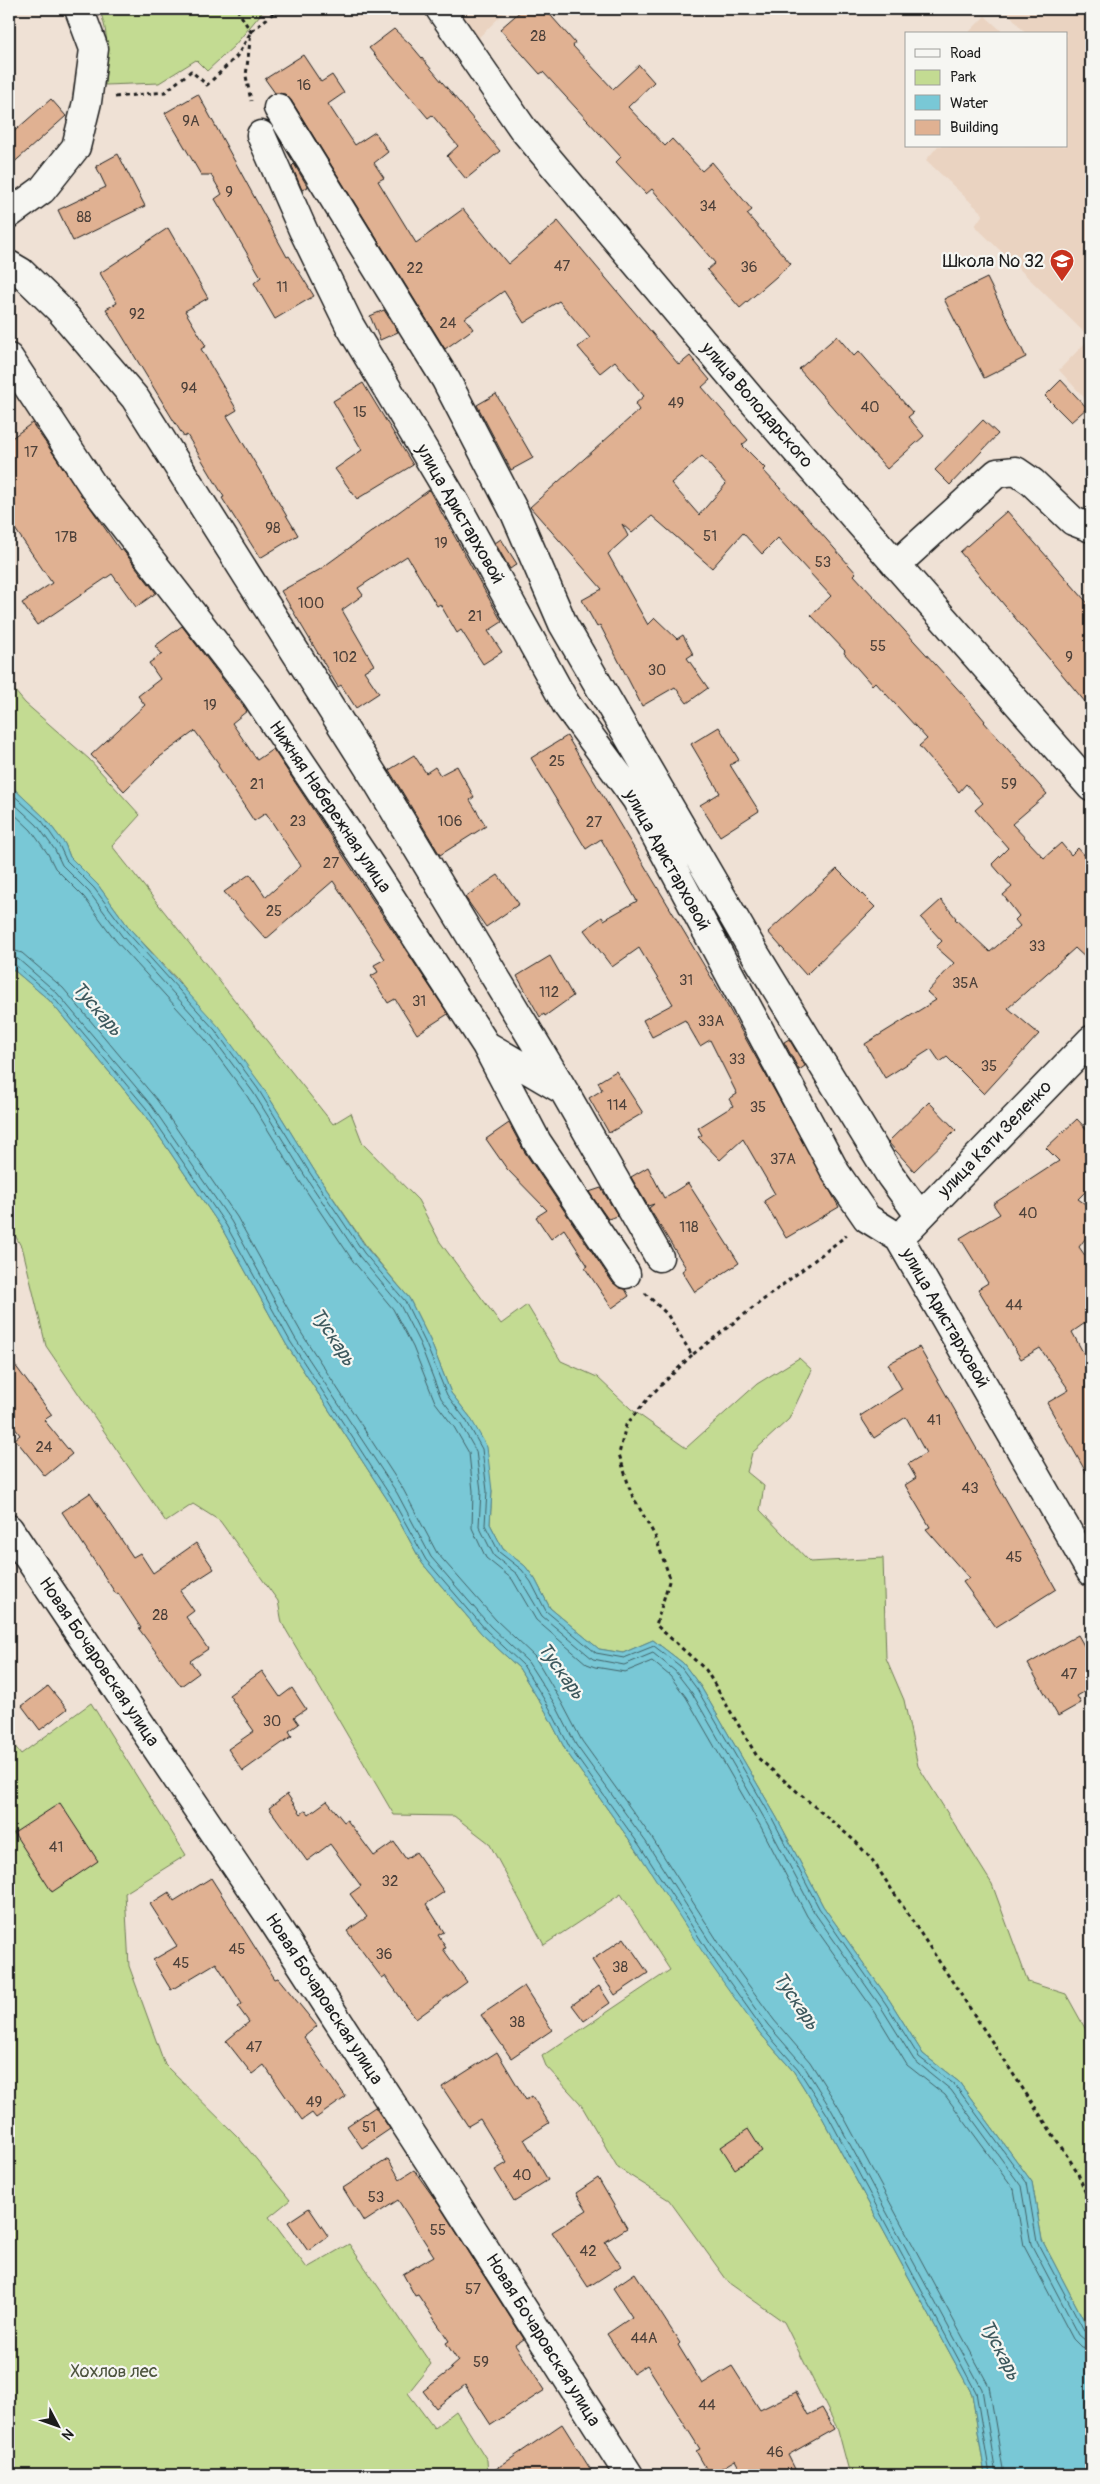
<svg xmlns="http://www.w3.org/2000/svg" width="1100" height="2484" font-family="Pangolin,sans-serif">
<rect width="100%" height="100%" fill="#efe1d5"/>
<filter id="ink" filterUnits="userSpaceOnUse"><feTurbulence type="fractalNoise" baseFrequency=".02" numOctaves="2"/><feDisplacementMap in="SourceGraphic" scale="10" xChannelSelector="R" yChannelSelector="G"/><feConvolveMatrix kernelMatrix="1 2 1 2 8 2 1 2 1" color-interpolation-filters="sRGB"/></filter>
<g filter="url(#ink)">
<path fill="#ead3c1" d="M448 9H508L472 44Z
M1005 9H1091V405L1059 370 1090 338 975 226 983 214 926 160 938 146H1066V34H1026Z
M985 16 1005 34H967Z
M9 375 69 464 9 509Z"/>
<path fill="#c3db92" stroke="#707c57" d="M99 9H265L234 46 207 71 196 60 159 83 105 85C107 58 110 34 99 9Z
M9 684 25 703 89 759 140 815 112 846 333 1124 351 1113 363 1144 418 1200 440 1242 501 1324 527 1305 561 1361 597 1377 631 1409 686 1448 757 1384 799 1358 812 1370 789 1419 752 1453 747 1472 764 1486 760 1510 810 1562 883 1558 886 1658 904 1700 918 1766 992 1884 1028 1982 1066 1994 1091 2039V2334L1042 2240 1032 2182 959 2082 923 2054 890 2001 823 1906 777 1818 701 1687 683 1663 653 1640 623 1653 599 1649 550 1608 535 1579 525 1566 503 1549 490 1524 492 1491 470 1417 451 1393 430 1340 409 1298 369 1250 314 1170 262 1086 176 978 130 929 98 885 70 857 65 844 45 818 9 784Z
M9 966 49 1000 142 1111 221 1227 286 1344 387 1499 422 1563 482 1634 519 1668 546 1712 566 1751 636 1849 759 2032 794 2072 822 2117 972 2394 985 2475H850L838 2430 784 2322 729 2283 669 2200 618 2168 580 2103 546 2066 542 2056 670 1970 621 1894 544 1945 489 1843 454 1816 394 1815 282 1623 278 1601 220 1521 193 1504 166 1522 46 1346 23 1250 9 1224Z
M91 1703 186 1855 125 1893 129 1966 165 2065 238 2137 290 2200 269 2217 307 2268 349 2244 431 2364 408 2393 434 2428 456 2411 487 2460 488 2475H9V1739L21 1754Z"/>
<path fill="#79c8d6" stroke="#54838c" d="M9 784 45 818 65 844 70 857 98 885 130 929 219 1027 262 1086 314 1170 368 1250 409 1298 430 1340 451 1393 470 1417 487 1447 492 1491 490 1524 503 1549 525 1566 535 1579 550 1608 599 1649 623 1653 653 1640 683 1663 701 1687 777 1818 823 1906 890 2001 923 2054 959 2082 1032 2182 1042 2240 1091 2334V2475H985L972 2394 822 2117 794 2072 759 2032 711 1965 636 1849 566 1751 546 1712 519 1668 482 1634 422 1563 387 1499 286 1344 221 1227 142 1111 49 1000 9 966Z"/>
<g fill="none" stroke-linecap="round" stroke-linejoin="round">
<path stroke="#416166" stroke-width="1" d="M9 791 42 821 60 847 66 860 94 888 127 932 215 1030 258 1089 310 1173 364 1253 405 1301 425 1342 447 1395 466 1420 482 1449 487 1491 485 1525 499 1552 522 1570 531 1582 546 1611 596 1653 624 1658 654 1646 680 1666 697 1689 773 1820 819 1908 886 2004 919 2057 955 2085 1027 2183 1037 2242 1085 2332 1091 2335
M9 799 37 825 55 850 62 865 89 892 122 936 210 1034 253 1092 305 1176 359 1256 400 1305 420 1344 441 1398 460 1423 476 1451 481 1491 479 1526 494 1556 517 1574 542 1616 593 1659 624 1665 653 1653 675 1671 692 1693 767 1823 814 1912 881 2007 914 2060 951 2090 1021 2186 1031 2244 1079 2335 1085 2340 1091 2341
M9 809 31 830 48 854 55 868 84 897 116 941 205 1039 247 1096 299 1180 353 1261 393 1309 413 1347 435 1402 454 1427 469 1453 473 1491 472 1528 486 1558 512 1579 536 1620 587 1664 595 1667 625 1672 652 1661 670 1676 686 1697 761 1827 807 1916 875 2012 907 2065 945 2095 1014 2189 1024 2246 1073 2339 1081 2347 1091 2349
M9 949 22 953 63 988 157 1100 237 1217 302 1334 403 1489 437 1553 496 1620 535 1657 562 1703 582 1741 652 1838 726 1954 774 2020 810 2062 839 2108 989 2386 1004 2475
M9 956 18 959 57 993 151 1105 231 1221 295 1338 397 1493 431 1557 490 1626 528 1662 556 1706 576 1745 646 1842 720 1958 768 2025 804 2066 832 2111 982 2389 996 2475
M9 963 14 964 53 997 146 1108 226 1225 290 1341 391 1497 426 1560 486 1630 523 1665 550 1709 570 1748 640 1846 715 1962 763 2029 798 2069 827 2114 976 2392 990 2475"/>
</g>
<path fill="#e0b192" stroke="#1c1c1c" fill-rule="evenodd" d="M523 9H545L575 43 573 46 613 89 639 65 654 82 628 107 665 146 672 139 702 171 712 162 752 210 747 214 791 264 740 308 707 270 715 263 652 189 646 194 616 162 621 157 543 72 540 74 500 29Z
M394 29 411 45 500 151 466 179 447 156 458 146 432 115 428 118 369 48Z
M303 55 321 82 332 75 344 93 328 104 355 145 375 132 388 152 374 163 384 178 378 181 416 243 463 209 508 264 558 221 679 365 690 356 710 380 702 387 748 440 742 445 765 468 763 470 804 514 856 573 854 575 965 697 985 721 984 722 1047 794 1012 824 1044 858 1061 843 1071 855 1078 848 1091 863V963L1075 948 1008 1008 1039 1034 984 1094 947 1057 940 1062 931 1049 885 1078 865 1044 936 1000 927 992 954 963 936 947 942 941 921 918 941 900 956 918 955 919 990 952 1020 926 1015 920 1019 916 1003 895 1012 887 992 864 1008 848 975 810 983 803 966 784 959 792 919 746 927 739 875 682 872 685 844 653 845 651 811 615 831 596 778 538 762 554 743 533 712 568 652 516 632 533 622 524 628 536 608 554 648 625 655 618 677 639 683 635 693 654 687 658 708 688 687 703 675 687 642 706 600 625 597 627 582 600 602 589 530 507 639 410 635 404 644 396 615 361 600 373 578 347 590 338 559 301 524 323 504 291 465 318 473 329 445 349 291 100 285 94 275 93 265 79ZM702 456 726 484 699 515 671 483Z
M198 94 287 257 289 256 314 296 275 319 254 283 261 277 215 199 222 194 211 175H201L165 113Z
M51 99 66 116 9 167V136Z
M118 154 145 206 73 241 58 210 106 187 96 166Z
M294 164 308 187 302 190 292 166Z
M168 228 208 298 185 311 206 346 201 349 237 410 227 416 298 535 260 558 222 498 224 497 187 435 184 437 172 418 106 309 117 303 100 273Z
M987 278 1026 357 984 378 944 299Z
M384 310 398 332 380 340 370 316Z
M837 336 854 356 859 351 913 413 908 417 924 436 887 469 799 369Z
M1061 380 1087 408 1071 422 1045 396Z
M363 383 413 465 357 499 335 469 362 450 333 401Z
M496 394 533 458 511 470 477 405Z
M983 420 998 434 950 485 935 470Z
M32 423 120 550 122 549 156 593 136 607 112 574 37 625 22 603 52 583 9 520V440Z
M429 490 502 622 488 631 502 652 483 664 461 630 457 633 440 604 437 606 407 556 358 588 363 595 342 610 374 665 364 671 379 693 356 708 341 685 338 687 281 591 319 570Z
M1007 511 1091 607V709L960 552Z
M501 539 517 564 510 569 495 543Z
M182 626 247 711 232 723 257 760 273 749 448 1014 417 1034 395 999 388 1003 371 976 378 972 374 965 385 959 333 881 266 939 224 892 250 874 266 897 301 866 266 813 254 821 218 766 219 764 195 731 157 759 124 791 91 755 145 705 138 696 160 679 149 663 162 654 155 646Z
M719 727 739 760 730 765 759 811 720 836 700 805 720 793 691 744Z
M567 736 717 987 839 1207 786 1238 764 1201 775 1194 743 1139 720 1160 698 1137 702 1135 698 1128 733 1106 729 1099 737 1094 710 1040 700 1046 685 1020 652 1037 643 1020 673 1004 639 948 612 967 584 930 602 917 604 920 637 901 601 839 586 849 531 758Z
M414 755 426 773 435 767 440 775 457 766 474 797 470 800 486 826 440 855 389 770Z
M837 869 875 907 806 975 768 932Z
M498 875 519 904 486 927 465 897Z
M550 956 573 996 545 1016 544 1014 540 1017 517 976Z
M789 1039 805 1066 799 1070 784 1042Z
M616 1071 643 1113 609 1133 589 1098 602 1090 598 1082Z
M929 1102 956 1130 914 1171 888 1142Z
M1077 1119 1091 1134V1186L1078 1199 1091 1208V1231L1079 1247 1091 1264V1319L1072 1332 1091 1367V1481L1047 1403 1069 1390 1040 1348 1021 1359 978 1289 988 1283 960 1238 1000 1214 993 1204 1059 1161 1046 1148Z
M509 1123 524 1151 613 1283 625 1289 629 1296 612 1308 585 1268 588 1266 564 1229 551 1239 536 1217 547 1210 507 1169 486 1139Z
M648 1167 664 1198 688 1183 739 1263 695 1292 682 1271 686 1268 649 1208 654 1204 648 1206 631 1177Z
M601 1188 618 1216 608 1219 589 1192Z
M919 1347 1056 1589 996 1627 963 1582 969 1578 926 1529 930 1527 905 1485 916 1478 908 1464 926 1453 906 1417 874 1438 860 1416 902 1389 888 1364Z
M9 1357 52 1415 44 1420 72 1454 45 1476 15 1439 20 1435 9 1420Z
M90 1493 133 1557 140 1553 153 1573 196 1543 214 1569 180 1591 194 1611 186 1617 208 1649 190 1661 199 1673 181 1686 139 1629 141 1628 118 1593 116 1594 62 1512Z
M1078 1635 1091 1658V1688L1077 1696 1081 1703 1058 1716 1028 1664Z
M262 1671 280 1697 292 1688 306 1709 294 1717 299 1724 289 1731 292 1736 243 1771 228 1749 254 1731 229 1695Z
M48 1686 67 1709 40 1730 22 1706Z
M287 1794 301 1814 306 1810 309 1814 327 1801 344 1822 347 1820 374 1856 394 1842 406 1859 416 1852 444 1892 426 1904 444 1932 438 1935 446 1948 443 1949 467 1982 416 2019 385 1976 382 1978 347 1931 367 1917 350 1894 361 1886 330 1844 307 1861 269 1808Z
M60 1803 98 1861 52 1892 14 1833Z
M211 1878 275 1979 278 1978 317 2026 304 2037 346 2097 316 2118 312 2113 302 2120 264 2065 252 2074 226 2041 249 2022 238 2007 242 2004 216 1963 171 1990 153 1960 177 1946 150 1904 169 1892 174 1901Z
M624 1938 648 1973 615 1995 592 1960Z
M524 1986 552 2030 511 2058 481 2015Z
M599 1986 610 2003 584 2021 572 2005Z
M497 2052 526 2100 532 2096 549 2123 524 2139 548 2180 514 2201 495 2170 507 2163 480 2119 468 2126 442 2087Z
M375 2107 390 2129 362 2148 347 2126Z
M748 2129 762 2151 735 2169 721 2147Z
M388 2159 400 2179 414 2170 439 2205 524 2339 515 2345 545 2390 491 2425 465 2385 436 2408 423 2391 452 2369 450 2368 458 2361 446 2343 449 2341 418 2295 415 2296 403 2274 434 2256 398 2200 364 2222 343 2188Z
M598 2178 627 2228 605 2242 621 2266 588 2287 552 2232 587 2210 576 2193Z
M309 2208 328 2236 308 2251 288 2222Z
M635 2273 680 2343 678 2345 702 2384 732 2366 760 2410 796 2392 808 2415 822 2408 834 2429 788 2455 798 2475H743L735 2460 710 2475 696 2451 700 2449 647 2365 633 2374 607 2334 632 2317 613 2288Z
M562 2424 594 2475H487Z"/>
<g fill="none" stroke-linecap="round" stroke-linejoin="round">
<defs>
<path id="minor" d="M440 9 523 129 750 398 1091 787
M278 108 446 380 515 513 563 624 754 952 890 1175 920 1216
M261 135 303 230 350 326 456 504 566 704 636 799 836 1173 867 1218 899 1238 1091 1572
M9 214 42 190 76 147 87 102 94 49 79 9
M9 265 21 272 59 309 135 398 377 781 564 1091 659 1257
M9 358 93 486 256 696 371 867 486 1045 537 1142 626 1274
M896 565 997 473 1016 471 1032 482 1073 521 1091 528
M486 1045 561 1089
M909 1228 1091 1040
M9 1529 273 1921 429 2161 629 2475"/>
</defs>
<use href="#minor" stroke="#1c1c1c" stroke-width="31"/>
<path stroke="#1c1c1c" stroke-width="3" stroke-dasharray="4 4" stroke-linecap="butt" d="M237 9 251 32 246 76 251 101
M115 97 165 92 191 71 207 85 237 56 251 32 278 9
M645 1293 667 1314 692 1355 847 1235
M692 1355 651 1395 626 1425 619 1454 631 1493 655 1536 670 1578 656 1625 706 1670 758 1758 856 1842 873 1861 1077 2171 1091 2206"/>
<use href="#minor" stroke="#f6f6f2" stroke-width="28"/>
</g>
</g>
<defs>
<symbol id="school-pin" viewBox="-11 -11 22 30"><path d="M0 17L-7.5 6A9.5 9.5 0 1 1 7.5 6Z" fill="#c8321e" stroke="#f6f6f2"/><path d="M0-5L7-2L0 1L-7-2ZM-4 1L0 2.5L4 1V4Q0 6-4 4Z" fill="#fff"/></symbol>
</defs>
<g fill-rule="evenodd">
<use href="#school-pin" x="1048" y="247" width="28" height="38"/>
</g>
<g text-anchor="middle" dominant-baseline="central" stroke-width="4.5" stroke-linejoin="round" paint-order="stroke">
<g font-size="15" fill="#4d413a">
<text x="538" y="36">28</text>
<text x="304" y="85">16</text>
<text x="191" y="121">9А</text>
<text x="229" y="192">9</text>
<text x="708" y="206">34</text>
<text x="84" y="217">88</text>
<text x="562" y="266">47</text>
<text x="749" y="267">36</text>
<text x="415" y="268">22</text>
<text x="282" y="287">11</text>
<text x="137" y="314">92</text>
<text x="448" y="323">24</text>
<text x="189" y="388">94</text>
<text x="676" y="403">49</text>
<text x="870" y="407">40</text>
<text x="360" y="412">15</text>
<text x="31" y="452">17</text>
<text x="273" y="528">98</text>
<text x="710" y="536">51</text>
<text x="66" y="537">17В</text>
<text x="441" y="543">19</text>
<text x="823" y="562">53</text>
<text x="311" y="603">100</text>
<text x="475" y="616">21</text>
<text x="878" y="646">55</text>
<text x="345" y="657">102</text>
<text x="1069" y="657">9</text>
<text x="657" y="670">30</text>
<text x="210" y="705">19</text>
<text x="557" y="761">25</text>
<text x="257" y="784">21</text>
<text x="1009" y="784">59</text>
<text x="298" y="821">23</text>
<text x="450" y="821">106</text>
<text x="594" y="822">27</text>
<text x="331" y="863">27</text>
<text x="274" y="911">25</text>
<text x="1037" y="946">33</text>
<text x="686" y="980">31</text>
<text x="965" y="983">35А</text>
<text x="549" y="992">112</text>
<text x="419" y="1001">31</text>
<text x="711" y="1021">33А</text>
<text x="737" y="1059">33</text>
<text x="989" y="1066">35</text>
<text x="617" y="1105">114</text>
<text x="758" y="1107">35</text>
<text x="783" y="1159">37А</text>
<text x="1028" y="1213">40</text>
<text x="689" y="1227">118</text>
<text x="1014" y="1305">44</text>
<text x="934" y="1420">41</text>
<text x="44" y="1447">24</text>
<text x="970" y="1488">43</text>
<text x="1014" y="1557">45</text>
<text x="160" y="1615">28</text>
<text x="1069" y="1674">47</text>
<text x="272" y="1721">30</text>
<text x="56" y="1847">41</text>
<text x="390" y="1881">32</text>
<text x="237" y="1949">45</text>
<text x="384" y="1954">36</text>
<text x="181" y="1963">45</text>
<text x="620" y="1967">38</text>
<text x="517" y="2022">38</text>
<text x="254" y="2047">47</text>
<text x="314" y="2102">49</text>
<text x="369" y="2127">51</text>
<text x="522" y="2175">40</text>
<text x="376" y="2197">53</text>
<text x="438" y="2230">55</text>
<text x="588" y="2251">42</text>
<text x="473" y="2289">57</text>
<text x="644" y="2338">44А</text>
<text x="481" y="2362">59</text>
<text x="707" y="2405">44</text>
<text x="775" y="2452">46</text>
</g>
<g font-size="18" fill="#1c1c1c" stroke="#f6f6f2" text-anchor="end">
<text x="1044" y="261">Школа № 32</text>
</g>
<g font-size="18" fill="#1c1c1c" stroke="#f6f6f2">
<text transform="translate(757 405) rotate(49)">улица Володарского</text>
<text transform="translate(460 514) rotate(60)">улица Аристарховой</text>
<text transform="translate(330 807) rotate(56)">Нижняя Набережная улица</text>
<text transform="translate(667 860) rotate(61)">улица Аристарховой</text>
<text transform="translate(995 1139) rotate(-46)">улица Кати Зеленко</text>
<text transform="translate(945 1318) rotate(60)">улица Аристарховой</text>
<text transform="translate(99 1662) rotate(56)">Новая Бочаровская улица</text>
<text transform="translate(324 1999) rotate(57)">Новая Бочаровская улица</text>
<text transform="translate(543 2340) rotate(58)">Новая Бочаровская улица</text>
</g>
<g font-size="18" fill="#4e553f" stroke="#f6f6f2">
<text x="114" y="2371">Хохлов лес</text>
</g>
<g font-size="19" font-style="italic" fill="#3d585d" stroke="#f6f6f2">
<text transform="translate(97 1009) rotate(49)">Тускарь</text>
<text transform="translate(333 1337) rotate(57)">Тускарь</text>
<text transform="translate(561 1671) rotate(54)">Тускарь</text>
<text transform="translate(796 2001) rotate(56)">Тускарь</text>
<text transform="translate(1000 2350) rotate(63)">Тускарь</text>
</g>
</g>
<rect width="1100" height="2484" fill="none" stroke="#f6f6f2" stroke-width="30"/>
<rect x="15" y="15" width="1070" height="2454" fill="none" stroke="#1c1c1c" stroke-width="2" filter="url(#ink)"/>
<rect x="905" y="32" width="162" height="115" fill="#f6f6f2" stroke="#9f9f9c"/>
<rect x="915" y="49" width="25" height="8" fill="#f6f6f2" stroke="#9f9f9c"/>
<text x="950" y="58" font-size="15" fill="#1c1c1c">Road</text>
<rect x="915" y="70" width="25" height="15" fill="#c3db92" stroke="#9f9f9c"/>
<text x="950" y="82" font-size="15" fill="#1c1c1c">Park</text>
<rect x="915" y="95" width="25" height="15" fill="#79c8d6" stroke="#9f9f9c"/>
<text x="950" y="108" font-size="15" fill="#1c1c1c">Water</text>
<rect x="915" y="120" width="25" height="15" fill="#e0b192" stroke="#9f9f9c"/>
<text x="950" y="132" font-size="15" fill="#1c1c1c">Building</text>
<g transform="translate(58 2426) rotate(131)" stroke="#f6f6f2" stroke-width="4" paint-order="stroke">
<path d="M0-4L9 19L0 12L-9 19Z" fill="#1c1c1c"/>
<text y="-8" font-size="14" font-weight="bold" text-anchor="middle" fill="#1c1c1c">N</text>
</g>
</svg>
